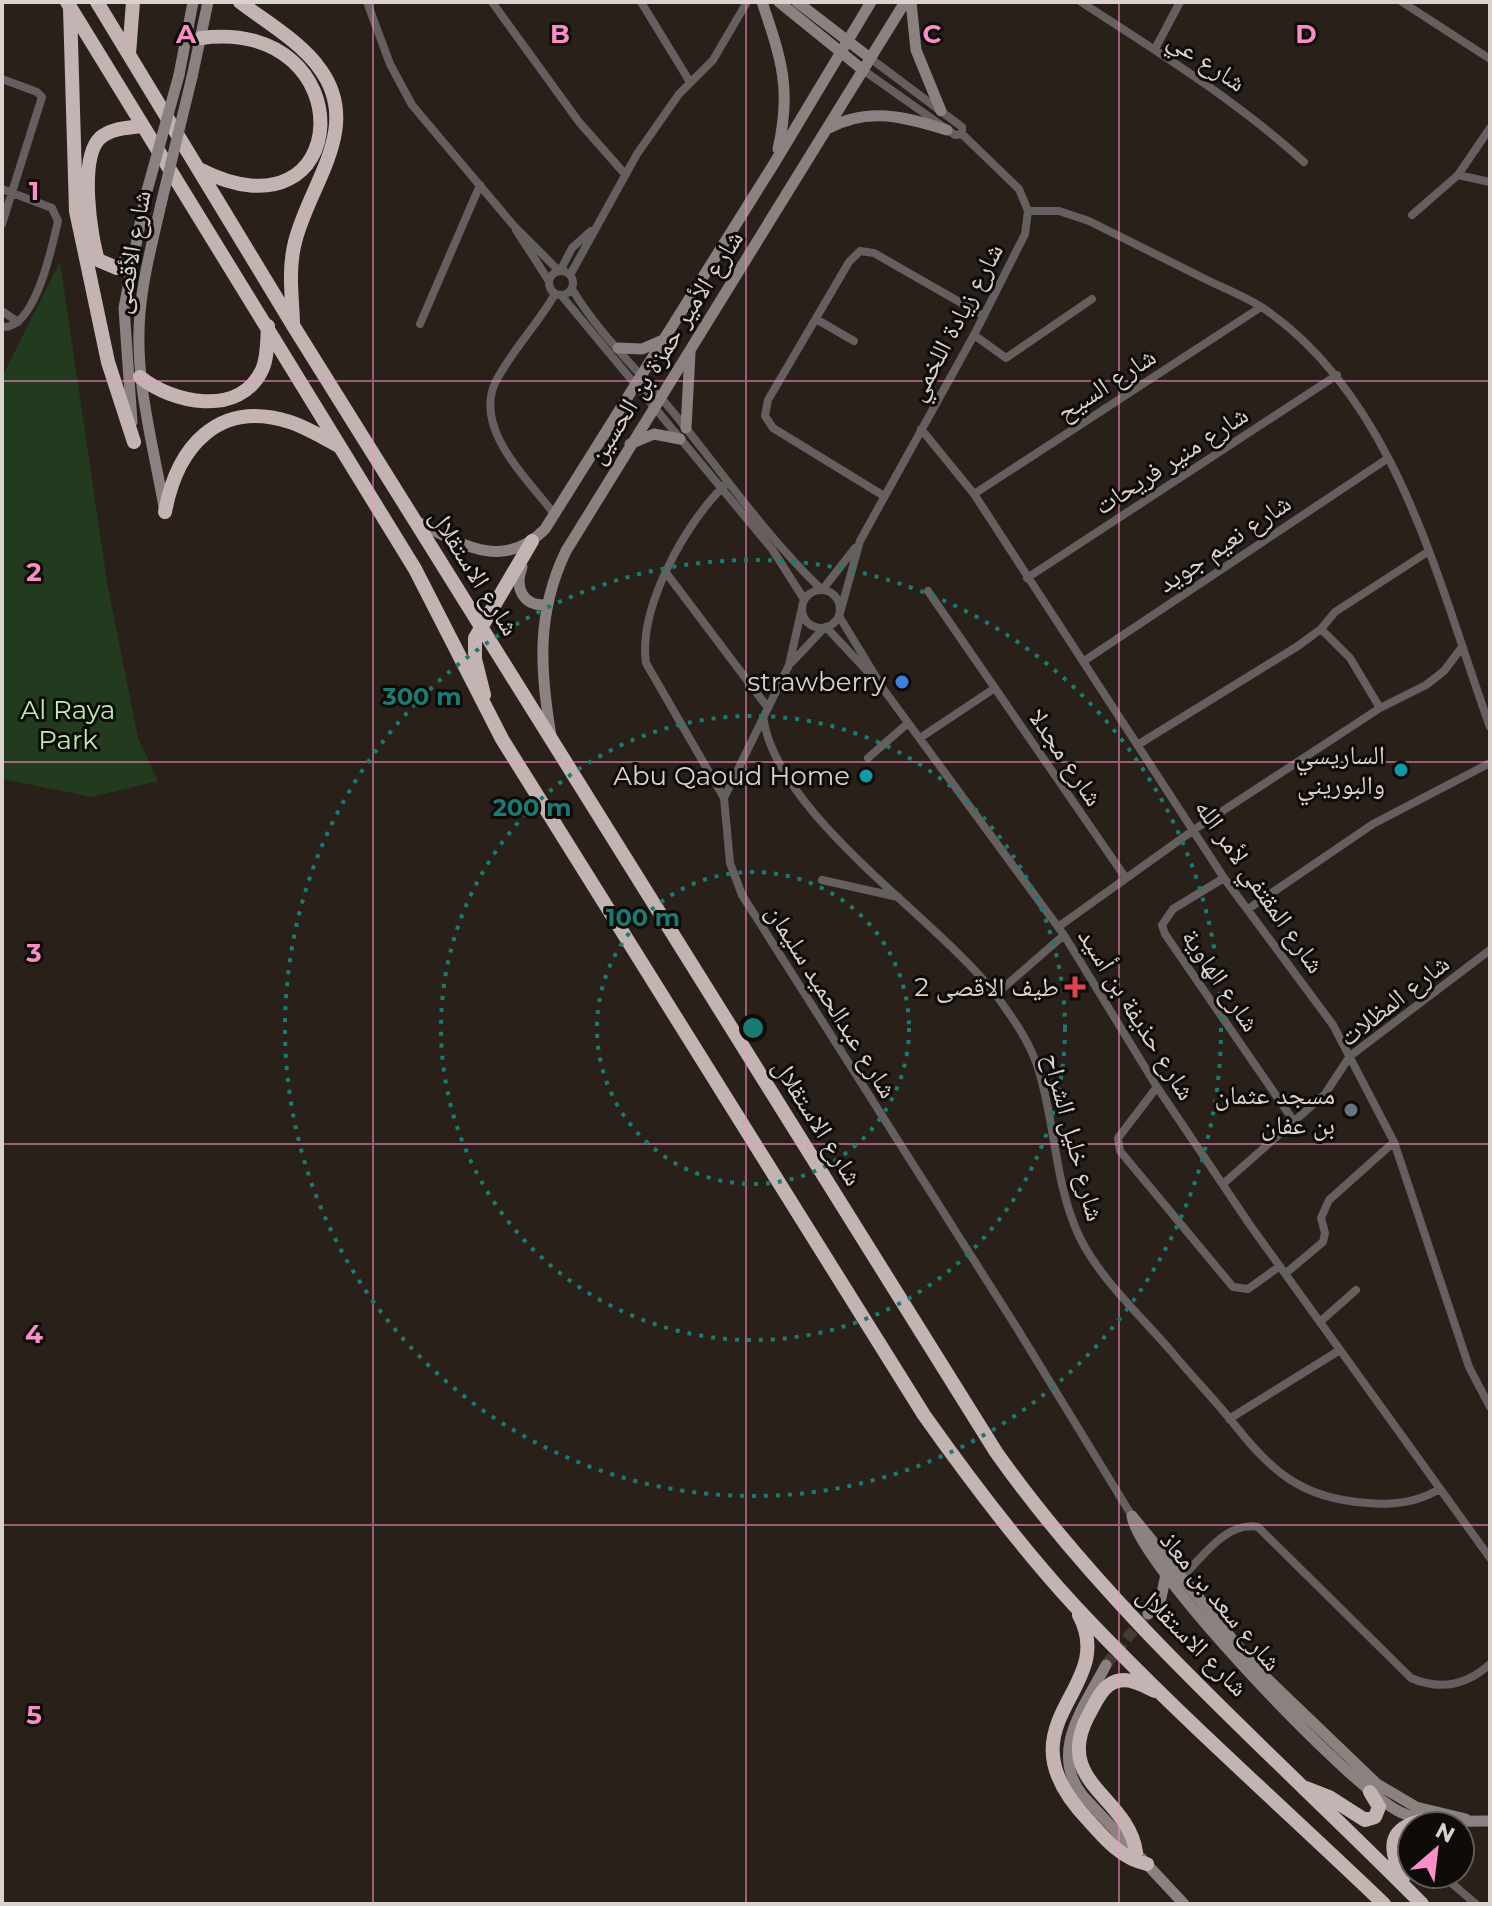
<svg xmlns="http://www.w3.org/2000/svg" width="1492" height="1906" font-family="Montserrat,'Noto Naskh Arabic',sans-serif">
<rect width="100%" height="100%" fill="#2a201a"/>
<path fill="#223a1d" d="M60 262 107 582 138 738 158 781 92 797 2 779V377Z"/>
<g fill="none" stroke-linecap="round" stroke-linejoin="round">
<path stroke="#443b35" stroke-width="11" stroke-dasharray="11 5.5" stroke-linecap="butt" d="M1106 1665 1144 1617"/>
<path stroke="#665f5f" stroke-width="8" d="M367 2 390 64 412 105 514 226 559 271
M492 2 579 122 624 173
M641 2 690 82
M1081 2C1158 52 1236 100 1304 162
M1402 2 1490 59
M1155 49 1180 2
M863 70 955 135 962 134
M2 79 37 92 42 97 2 224
M1458 175 1490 182
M2 189 52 208 58 221C52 247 35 330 2 327
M1028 211H1059L1089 221C1127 240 1165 259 1203 278 1223 288 1245 296 1263 308 1397 399 1438 583 1490 727
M1412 215 1458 175 1490 128
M516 230 549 281
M549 283a12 12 0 1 1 24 0a12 12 0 1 1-24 0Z
M560 271 572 248 591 231
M570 275 637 154 679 94 713 60 747 2
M572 289C599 334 639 371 673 412 722 472 765 535 821 589
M555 294C538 324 512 350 496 381 472 429 529 480 555 515
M561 295 772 549 804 599
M2 311 18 322
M816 319 854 341
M420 324 480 185
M974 335 1006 358 1092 299
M921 429 974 494 1224 878 1333 1025 1394 1142 1469 1367 1490 1407
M727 483C686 521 638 608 646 663L724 798 730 863 742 895 1015 1325 1132 1516
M974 494 1261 307
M884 496 773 428 765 416 768 400 849 262 860 251 874 253 984 316
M667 574 768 708
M1027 578 1337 375
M823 589 855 548
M802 609a19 19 0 1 1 38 0a19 19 0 1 1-38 0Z
M928 591 1125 877
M840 613 860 541 974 335 1025 234 1028 211 1019 189 962 134V127L870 58
M839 616 884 690 1064 935 1157 1087 1250 1225 1490 1558
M826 627 870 674
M1321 629 1350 658 1380 708
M1084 661 1387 459
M792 662 824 628
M763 717C778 817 933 914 996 995 1012 1017 1030 1042 1038 1068 1056 1124 1054 1184 1080 1238 1101 1280 1140 1315 1171 1351 1190 1374 1211 1396 1230 1419 1270 1470 1300 1499 1368 1503 1394 1505 1415 1503 1438 1490
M920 738 995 688
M1139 744 1298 646 1321 629 1335 612 1429 551
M868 758 908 723
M724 798 789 665 802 608
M1224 878 1173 909 1162 925 1165 934 1295 1123
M822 880 898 897
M1248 909 1373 824 1490 763
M1058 927 1195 829 1380 708 1426 685 1444 671 1462 647
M995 995 1064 935
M1157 1087 1118 1138 1120 1151 1233 1287 1248 1289 1280 1266
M1223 1184 1325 1094 1350 1056 1490 950
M1286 1273 1323 1242 1325 1233 1321 1218 1329 1200 1394 1142
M1321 1321 1356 1290
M1229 1419 1340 1350
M1182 1577C1203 1557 1226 1521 1258 1527L1411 1678C1441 1691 1467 1685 1490 1664
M1393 1849 1412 1847 1407 1825
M1441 1874 1476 1904"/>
<path stroke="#8c8181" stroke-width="11" d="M762 2C781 58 792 89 778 149
M779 2 863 70
M797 2 870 58
M911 2 916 50 941 111
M179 75 193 2
M192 77 208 2
M827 129C868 106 905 117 947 130
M161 204C153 240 143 276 140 313 134 378 153 444 164 507
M618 348 642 349 663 340
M132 422 124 308 145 198
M686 428 690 353
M630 444 654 434 680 439
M416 521C460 544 503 572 545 529L775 162 871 2
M522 567C514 588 523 606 546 605
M551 736C540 670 536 613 566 551L905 2
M1132 1516C1139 1566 1351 1788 1400 1812 1429 1826 1459 1820 1490 1821
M1132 1516 1254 1666 1377 1784 1416 1807 1466 1819
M1148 1614 1161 1598 1166 1574
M1106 1665C1084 1707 1048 1752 1083 1796L1184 1904"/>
<path stroke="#c4b3b3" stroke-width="14" d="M67 2 415 569 502 739 924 1415C970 1480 1020 1546 1074 1605 1172 1710 1281 1805 1384 1904
M97 2 294 327 996 1452C1113 1618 1279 1759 1422 1904
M240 2C266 22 301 42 320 69 363 128 309 184 295 242 288 269 292 296 293 322
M70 8 76 211 108 362 134 442
M129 54 133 2
M199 169C355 249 366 17 201 38
M132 256 117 268 98 260C90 234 79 158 100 138 111 128 127 128 141 126
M140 377C172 403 239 418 262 370 268 357 267 340 268 326
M165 512C177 447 218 399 290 422 308 428 324 438 340 447
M484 695 475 659V638L532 541
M1079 1615C1120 1691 994 1722 1089 1821 1105 1839 1122 1859 1147 1864
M1306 1788 1329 1797 1365 1820 1375 1817 1379 1807 1370 1792
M1136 1852C1128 1796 1053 1783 1088 1716 1094 1706 1099 1692 1109 1685 1124 1674 1140 1684 1155 1691
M1403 1878C1387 1847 1388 1827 1426 1820"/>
<path stroke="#8c8181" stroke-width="11" d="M145 198 179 75
M161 204 192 77"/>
</g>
<path fill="none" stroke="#fa8fc7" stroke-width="2" stroke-opacity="0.55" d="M373 2V1904M746 2V1904M1119 2V1904M2 381H1490M2 762H1490M2 1144H1490M2 1525H1490"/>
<g fill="none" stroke="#197b73" stroke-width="4" stroke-dasharray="4 8">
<circle cx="753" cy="1028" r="156"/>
<circle cx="753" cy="1028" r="312"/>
<circle cx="753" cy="1028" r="468"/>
</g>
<circle fill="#3f7fe0" stroke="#0f0b08" stroke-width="3" cx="902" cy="682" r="8"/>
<g fill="#0f9aa8" stroke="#0f0b08" stroke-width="3">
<circle cx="1401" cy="770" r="8"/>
<circle cx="866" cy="776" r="8"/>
</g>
<path fill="#e0444e" stroke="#0f0b08" stroke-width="3" d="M1071 975h8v8h8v8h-8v8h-8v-8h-8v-8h8z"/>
<circle fill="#6b7280" stroke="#0f0b08" stroke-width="3" cx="1351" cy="1110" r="8"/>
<g text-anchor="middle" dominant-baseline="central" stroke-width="6" stroke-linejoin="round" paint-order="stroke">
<g font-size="26" fill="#d9d2cd" stroke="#0f0b08">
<text transform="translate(1207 61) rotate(34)">شارع عي</text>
<text transform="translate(131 252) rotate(-80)">شارع الأقصى</text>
<text transform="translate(955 322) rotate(-62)">شارع زيادة اللخمي</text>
<text transform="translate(665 347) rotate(-58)">شارع الأمير حمزة بن الحسين</text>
<text transform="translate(1106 384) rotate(-33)">شارع السيح</text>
<text transform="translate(1171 460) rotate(-33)">شارع منير فريحات</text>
<text transform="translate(1224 543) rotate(-34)">شارع نعيم جويد</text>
<text transform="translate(475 572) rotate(58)">شارع الاستقلال</text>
<text transform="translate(1066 757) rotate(56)">شارع مجدلا</text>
<text transform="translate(1260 886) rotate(55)">شارع المقتفي لأمر الله</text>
<text transform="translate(1221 980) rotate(56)">شارع الهاوية</text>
<text transform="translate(1394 1000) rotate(-38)">شارع المظلات</text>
<text transform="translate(832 1001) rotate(58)">شارع عبدالحميد سليمان</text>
<text transform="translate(1137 1014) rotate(58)">شارع حذيفة بن أسيد</text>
<text transform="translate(818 1122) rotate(58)">شارع الاستقلال</text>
<text transform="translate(1074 1137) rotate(75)">شارع خليل الشراح</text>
<text transform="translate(1221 1601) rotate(50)">شارع سعد بن معاذ</text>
<text transform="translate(1193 1641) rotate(45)">شارع الاستقلال</text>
</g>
<g font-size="26" fill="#d9d2cd" stroke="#0f0b08" text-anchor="end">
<text x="886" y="682">strawberry</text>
<text x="1385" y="755">الساريسي<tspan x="1385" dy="30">والبوريني</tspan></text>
<text x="850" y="776">Abu Qaoud Home</text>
<text x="1059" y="987">طيف الاقصى 2</text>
<text x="1335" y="1095">مسجد عثمان<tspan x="1335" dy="30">بن عفان</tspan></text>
</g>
<g font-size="26" fill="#b9eead" stroke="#0f0b08">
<text x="68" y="710">Al Raya<tspan x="68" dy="30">Park</tspan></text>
</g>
</g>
<g font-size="26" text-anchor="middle" font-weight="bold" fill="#fa8fc7" stroke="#0f0b08" stroke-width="6" stroke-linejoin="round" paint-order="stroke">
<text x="186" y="43">A</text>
<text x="560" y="43">B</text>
<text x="932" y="43">C</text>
<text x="1306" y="43">D</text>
<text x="34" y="200">1</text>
<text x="34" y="581">2</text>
<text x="34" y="962">3</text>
<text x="34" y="1343">4</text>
<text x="34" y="1724">5</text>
</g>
<circle cx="753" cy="1028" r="12" fill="#197b73" stroke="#0f0b08" stroke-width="4"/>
<g font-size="24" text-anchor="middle" font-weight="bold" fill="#197b73" stroke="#0f0b08" stroke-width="6" stroke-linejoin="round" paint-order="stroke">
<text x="422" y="705">300 m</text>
<text x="532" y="816">200 m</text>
<text x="643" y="926">100 m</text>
</g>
<rect width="1492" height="1906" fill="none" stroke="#d9d2cd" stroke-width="8"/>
<g transform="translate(1436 1850) rotate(28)"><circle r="38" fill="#0f0b08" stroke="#605b57" stroke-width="2"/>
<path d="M0-6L14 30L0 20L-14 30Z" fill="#fa8fc7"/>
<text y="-12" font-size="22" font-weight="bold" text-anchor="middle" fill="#d9d2cd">N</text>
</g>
</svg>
